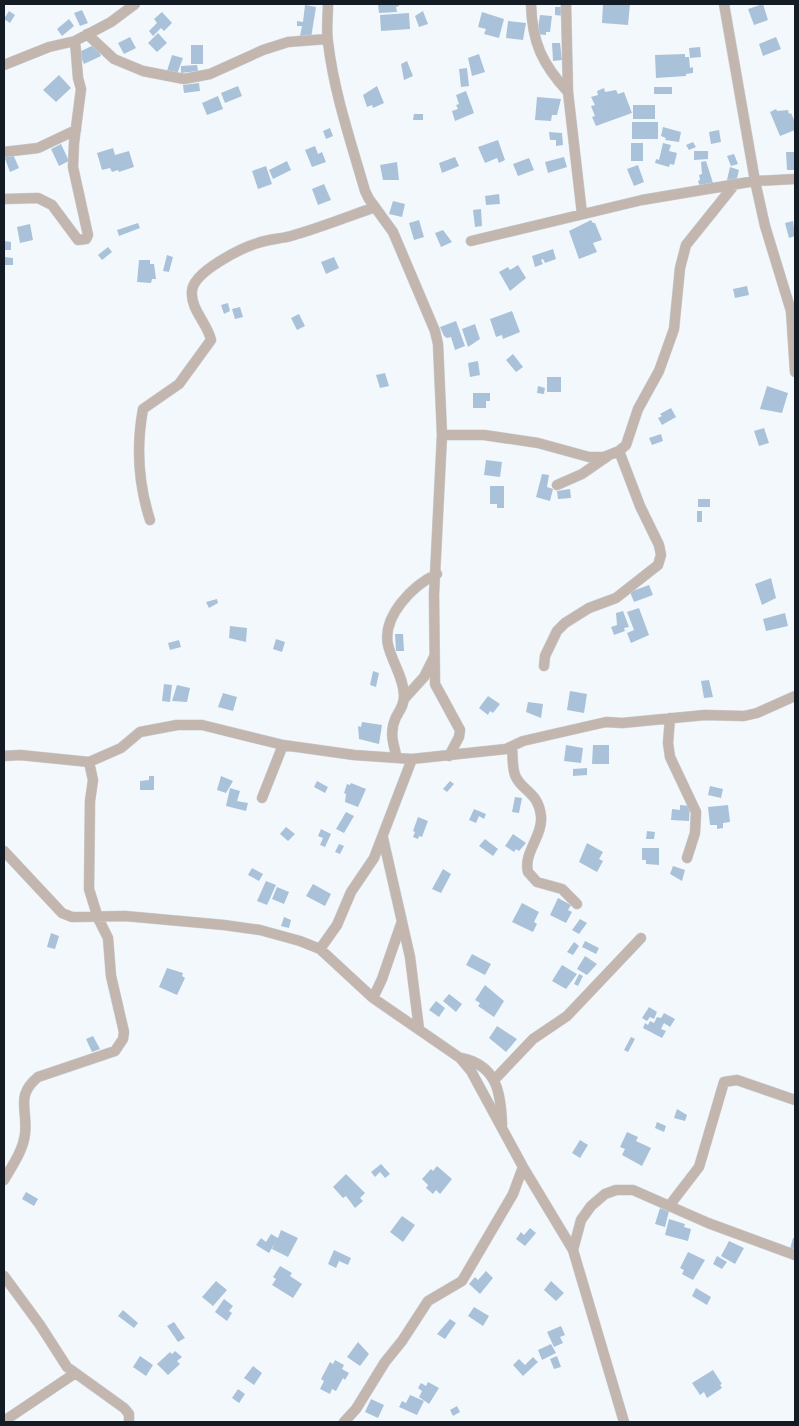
<svg xmlns="http://www.w3.org/2000/svg" width="799" height="1426" font-family="Lato,sans-serif">
<rect width="100%" height="100%" fill="#f3f8fd"/>
<path fill="#a9c2d9" d="M378 4H399V6L396 7 397 12 379 13Z
M603 4H630L628 25 602 23Z
M763 4 768 20 754 25 748 9Z
M305 5 316 7 311 38 300 36 302 26H297V21L303 22Z
M555 7H565L564 16 555 15Z
M82 10 88 23 80 26 74 13Z
M9 11 15 15 10 23 4 19Z
M423 11 428 24 419 27 415 16Z
M162 12 172 23 164 31 161 28 153 36 149 31 157 23 154 19Z
M482 12 504 19 499 38 484 34 486 29 478 27Z
M409 13 410 29 381 31 380 15Z
M540 15 552 16 550 32H546V35L537 34Z
M69 19 74 26 62 36 57 29Z
M508 21 526 23 523 40 506 38Z
M158 33 167 43 157 52 148 43Z
M130 37 136 48 124 54 118 43Z
M776 37 781 49 763 56 759 44Z
M552 43H560L562 60 553 61Z
M96 44 101 56 84 64 79 52Z
M191 45H203V64H191Z
M700 47 701 57 690 58 689 48Z
M479 54 485 72 472 76 468 58Z
M685 54V57H689L690 68 693 67V73L686 74V76L656 78 655 55Z
M172 55 183 58 177 74 167 71Z
M407 61 413 76 404 80 401 64Z
M197 65 198 71 181 73V66Z
M467 68 469 86 461 87 459 69Z
M59 75 71 88 56 102 43 90Z
M199 83 200 91 184 93 183 85Z
M238 86 242 96 225 103 221 93Z
M377 86 384 103 373 108 372 105 367 107 363 95Z
M654 87H672V94H654Z
M604 88 605 92 616 90 618 94 624 92 632 113 596 126 592 117 595 116 591 106 595 105 591 97 598 95 597 91Z
M466 91 474 113 455 121 452 111 458 109 456 105 459 104 456 95Z
M218 96 223 109 207 115 202 103Z
M537 97 561 99 557 115H552L551 121 535 120Z
M633 105H655V119H633Z
M776 109 777 111 788 110 789 114 791 113 795 122V130L780 136 770 112Z
M414 114H423V120H413Z
M632 122H658V139H632Z
M663 127 681 132 679 142 665 140 666 138 661 136Z
M330 128 333 136 326 139 323 131Z
M719 130 721 142 711 144 709 132Z
M549 132 562 133 563 145 556 146V140H550Z
M498 140 505 160 499 163 497 158 485 163 478 147Z
M693 142 696 147 689 150 686 145Z
M631 143H643V161H631Z
M663 143 671 145 669 151 677 153 674 165 670 164 669 167 655 163 656 159 659 160Z
M61 144 69 161 59 166 51 149Z
M315 146 318 154 322 152 326 162 312 167 305 150Z
M113 148 115 155 129 151 134 167 119 172 118 170 112 172 110 168 102 170 97 153Z
M694 151H708V159L694 160Z
M12 152 19 168 10 172 4 156Z
M786 152H795V170H787Z
M734 154 738 164 731 166 727 156Z
M455 157 459 166 442 173 439 163Z
M564 157 567 167 548 173 545 162Z
M529 158 534 170 518 176 513 164Z
M287 161 291 170 273 179 269 170Z
M706 161 713 183 700 187 698 181 700 180 699 175 702 174 701 162Z
M397 162 399 180H383L380 165Z
M638 165 644 182 634 186 627 169Z
M266 166 272 184 258 189 252 171Z
M730 167 739 170 736 182 727 180Z
M324 184 331 200 318 205 312 189Z
M499 194 500 204 486 205 485 196Z
M393 201 405 204 402 217 389 214Z
M481 209 482 226 475 227 473 210Z
M419 220 424 237 414 240 409 223Z
M591 220 593 223H595L602 240 593 243 597 252 579 259 569 231Z
M793 221 795 236 789 238 785 223Z
M138 223 140 228 119 236 117 230Z
M30 224 33 240 20 243 17 227Z
M443 230 452 242 441 247 435 233Z
M4 241 11 242V250H4Z
M108 247 112 252 102 260 98 255Z
M553 249 556 259 545 263 543 259 541 260 543 264 535 267 532 256Z
M167 255 173 257 169 272 163 271Z
M4 257 13 258V265H4Z
M334 257 339 268 326 274 321 262Z
M139 260H150V264H154L156 279H152L151 283 137 282Z
M518 265 526 278 510 291 499 272 508 267 510 270Z
M747 286 749 295 735 298 733 289Z
M228 303 230 311 224 314 221 305Z
M240 307 243 317 235 319 232 309Z
M512 311 520 332 503 339 502 335 496 337 490 319Z
M299 314 305 326 297 330 291 318Z
M456 321 465 346 455 350 451 337 447 338 444 336 440 327Z
M475 324 480 339 468 347 462 329Z
M513 354 523 367 516 372 506 360Z
M478 361 480 375 470 377 468 363Z
M385 373 389 386 380 388 376 375Z
M547 377H561V392H547Z
M538 386 545 388 544 394 537 393Z
M767 386 788 393 782 413 760 409Z
M473 393H490V401H486V408H473Z
M671 408 676 417 662 425 658 418 662 416 660 414Z
M764 428 769 443 759 446 754 431Z
M661 434 663 441 652 445 649 438Z
M486 460 502 462 500 477 484 475Z
M542 474 549 475 547 487 553 489 550 501 536 497Z
M490 486H504V508H497V504H490Z
M570 489 571 498 558 499 557 491Z
M698 499H710V507H698Z
M697 511H702V522H697Z
M771 578 776 598 762 605 755 584Z
M649 585 653 595 634 602 630 592Z
M217 599 218 603 209 608 206 602Z
M639 608 649 635 631 643 627 633 634 630 627 612Z
M623 611 629 627 624 628 625 631 614 635 611 627 617 625 616 613Z
M785 613 788 626 766 631 763 619Z
M230 626 247 628 246 642 229 638Z
M395 634H403L404 651H396Z
M276 639 285 642 282 652 273 649Z
M179 640 181 647 170 650 168 643Z
M373 671 379 673 376 687 370 685Z
M709 680 713 697 704 698 701 681Z
M164 684 172 685 170 702 162 701Z
M177 685 190 688 187 702 172 701Z
M570 691 587 694 584 713 567 710Z
M223 693 237 697 233 711 218 707Z
M488 696 500 704 493 713 490 711 488 715 479 708Z
M528 702 543 704 541 718 526 712Z
M362 722 382 725 379 744 359 739 358 726 361 727Z
M566 745 583 748 581 763 564 761Z
M593 745H609V764H592Z
M587 768V775L573 776V769Z
M149 776H154V790H140V781L149 780Z
M221 776 233 781 226 793 217 790Z
M317 781 328 787 325 793 314 787Z
M450 781 454 784 447 792 443 789Z
M351 783 366 789 358 807 345 802 346 794 344 793 347 784 350 785Z
M710 786 723 789 721 798 708 795Z
M230 788 240 791 237 801 248 803 246 811 226 806Z
M515 797 522 798 519 813 512 812Z
M680 805 690 806 689 821 671 820 672 809 680 810Z
M728 805 730 822 723 823V828L717 829V825H710L708 807Z
M474 809 486 814 484 819 479 816 476 823 469 820Z
M346 812 354 816 344 833 336 829Z
M418 817 428 821 422 837 419 836 418 839 413 837 415 832 413 831Z
M286 827 295 834 288 841 280 834Z
M321 829 331 834 325 847 320 845 323 838 318 836Z
M647 831 655 832 654 839H646Z
M513 834 526 843 519 851 516 849 514 852 505 846Z
M485 839 498 849 493 856 479 846Z
M587 843 603 852 599 859 603 861 597 872 579 862Z
M339 844 344 846 340 854 335 852Z
M642 848H659V865L646 864V860H642Z
M673 866 685 870 682 881 670 874Z
M252 868 263 874 259 881 248 875Z
M443 869 451 874 441 893 432 889Z
M266 881 276 885 267 905 257 901Z
M313 884 331 894 325 906 306 896Z
M277 887 289 892 284 904 272 899Z
M558 898 571 905 568 910 572 912 566 923 550 915Z
M522 903 539 912 534 922 537 924 533 932 512 922Z
M284 917 291 920 289 928 281 926Z
M580 919 587 923 579 934 572 930Z
M51 933 59 936 55 949 47 947Z
M585 941 599 948 596 954 582 947Z
M574 942 579 946 573 955 567 952Z
M472 954 491 964 485 975 466 965Z
M585 956 597 964 587 975 577 969Z
M562 965 577 974 566 989 552 981Z
M167 968 183 973 182 976 185 978 177 995 159 987Z
M579 974 583 976 578 986 574 984Z
M485 985 504 1001 494 1017 478 1006 480 1003 475 1000Z
M449 994 462 1004 456 1012 443 1001Z
M436 1001 445 1008 439 1017 429 1010Z
M649 1007 657 1012 654 1019 650 1017 647 1021 642 1018Z
M664 1013 675 1019 670 1027 664 1023 661 1029 666 1031 662 1038 643 1028 645 1023 648 1025 650 1021 654 1023 657 1017 661 1018Z
M497 1026 517 1039 506 1052 489 1038Z
M93 1036 100 1049 92 1052 86 1039Z
M631 1037 635 1039 628 1052 624 1050Z
M677 1109 687 1115 685 1121 674 1118Z
M657 1122 666 1126 664 1132 655 1128Z
M627 1132 638 1137 636 1141 651 1148 642 1166 622 1155 625 1149 620 1147Z
M580 1140 588 1145 580 1158 572 1153Z
M381 1164 390 1174 385 1178 380 1172 375 1177 371 1172Z
M437 1166 452 1179 440 1194 436 1190 433 1194 426 1188 428 1185 422 1179 431 1169 433 1171Z
M346 1174 365 1193 360 1198 363 1201 355 1208 346 1196 343 1198 333 1187Z
M26 1192 38 1199 34 1206 22 1199Z
M660 1208 669 1211 665 1227 655 1224Z
M402 1216 415 1225 403 1242 390 1232Z
M669 1219 685 1224 684 1227 691 1229 688 1241 665 1235Z
M530 1228 536 1233 525 1246 516 1239 521 1232 524 1235Z
M281 1230 298 1238 288 1257 272 1249 275 1243 269 1253 256 1245 261 1238 266 1242 271 1234 278 1238Z
M793 1238H795V1251L790 1249Z
M729 1241 744 1248 735 1264 721 1256Z
M334 1250 351 1258 348 1265 339 1261 336 1268 328 1264Z
M688 1252 705 1260 693 1280 682 1274 684 1270 680 1268Z
M717 1256 727 1262 722 1269 713 1264Z
M280 1266 292 1273 290 1276 302 1284 293 1298 272 1285 276 1279 273 1277Z
M486 1271 493 1278 480 1294 469 1284 475 1277 478 1280Z
M216 1281 227 1290 213 1306 202 1297Z
M551 1281 564 1293 556 1301 544 1290Z
M696 1288 711 1297 707 1305 692 1296Z
M224 1299 233 1306 229 1311 232 1313 227 1321 215 1312Z
M474 1307 489 1316 483 1326 468 1316Z
M123 1310 138 1323 134 1328 118 1316Z
M450 1319 456 1323 445 1339 437 1334Z
M174 1322 185 1338 178 1342 167 1326Z
M561 1326 565 1335 560 1337 563 1343 554 1347 547 1332Z
M358 1342 369 1354 360 1366 347 1357Z
M551 1344 556 1353 542 1360 538 1350Z
M175 1351 182 1357 177 1361 180 1364 168 1375 157 1364 170 1352 172 1354Z
M140 1356 153 1365 146 1376 133 1367Z
M557 1356 561 1367 554 1369 550 1359Z
M533 1357 538 1362 523 1376 513 1365 519 1359 525 1365Z
M335 1360 344 1365 342 1369 349 1373 345 1380 343 1378 336 1391 332 1389 330 1394 320 1389 324 1381 321 1379 330 1362 333 1364Z
M253 1366 262 1373 254 1385 244 1378Z
M713 1370 722 1384 720 1385 722 1388 707 1398 704 1392 700 1395 692 1383Z
M428 1382 439 1388 429 1404 419 1397 422 1391 418 1388 421 1383 426 1386Z
M238 1389 245 1394 239 1403 232 1398Z
M410 1395 424 1401 417 1415 399 1407 402 1401 406 1403Z
M371 1399 384 1405 378 1418 365 1412Z
M457 1406 460 1412 453 1416 450 1410Z"/>
<g fill="none" stroke-linecap="round" stroke-linejoin="round">
<defs>
<path id="street" d="M328 4C328 16 326 30 328 42 334 93 351 142 365 191L369 199 393 232 435 331 438 344 442 435 434 595 435 684 460 730 459 737 449 756
M531 4C532 42 542 64 568 92
M566 4 568 92 582 214
M724 4 755 181 765 226 791 311 795 372
M87 34 114 59 143 71 184 79 210 74 263 50 288 42 327 39
M4 65 49 47 75 41 111 22 135 4
M4 152 38 148 76 130
M4 199 38 198 52 205 78 240 86 239 88 235 73 167 74 143 81 89 78 78 75 41
M471 241 642 200 755 181 795 179
M442 435H484L538 443 589 457H604L619 451 626 445 638 409 659 371 674 329 680 268 686 245 735 184
M557 485 582 474 608 456
M150 520C138 483 136 447 143 409L179 384 211 340C208 324 190 309 192 291 193 272 241 248 258 243 268 239 280 239 291 236 319 228 347 217 375 207
M544 666 545 656 557 631 565 623 589 608 616 598 658 565 661 555 659 545 640 506 619 451
M404 699 424 677 434 657
M670 718 668 743 670 757 696 812 695 833 687 858
M512 748C513 756 512 767 515 775 521 791 538 791 541 816 543 836 523 853 528 872L537 882 562 889 577 904
M4 756 20 755 89 762 121 748 140 732 177 725H202L283 745 354 755 412 759
M397 758C393 743 389 732 396 717 400 710 404 705 404 696 404 678 392 662 388 645 382 616 413 585 437 574
M262 798 283 745
M383 838 410 957 419 1029
M4 851 62 913 72 917 125 916 224 925 260 930 300 941 320 949 373 998 460 1058 471 1071 523 1167 573 1250 624 1422
M320 949 337 925 351 892 374 858 412 759 506 749 523 741 606 722 622 723 705 715 744 716 757 713 795 696
M373 998 382 979 401 924
M461 1058C497 1065 501 1093 502 1125
M495 1079 533 1039 567 1016 641 938
M4 1180C12 1166 23 1151 25 1134 28 1109 15 1096 38 1077L115 1051 123 1039 124 1032 111 976 108 938 98 918 89 889 90 801 93 780 89 762
M669 1206 699 1167 724 1082 737 1080 795 1100
M573 1250 581 1220 591 1206 605 1194 616 1190H633L708 1223 795 1255
M4 1276 40 1325 67 1367 124 1408 129 1414V1422
M4 1421 74 1374
M344 1422 356 1409 385 1362 402 1341 428 1301 462 1281 513 1194 523 1167"/>
</defs>
<use href="#street" stroke="#cfd5da" stroke-width="11"/>
<use href="#street" stroke="#c3b6ae" stroke-width="10"/>
</g>
<rect width="799" height="1426" fill="none" stroke="#131c24" stroke-width="10"/>
</svg>
